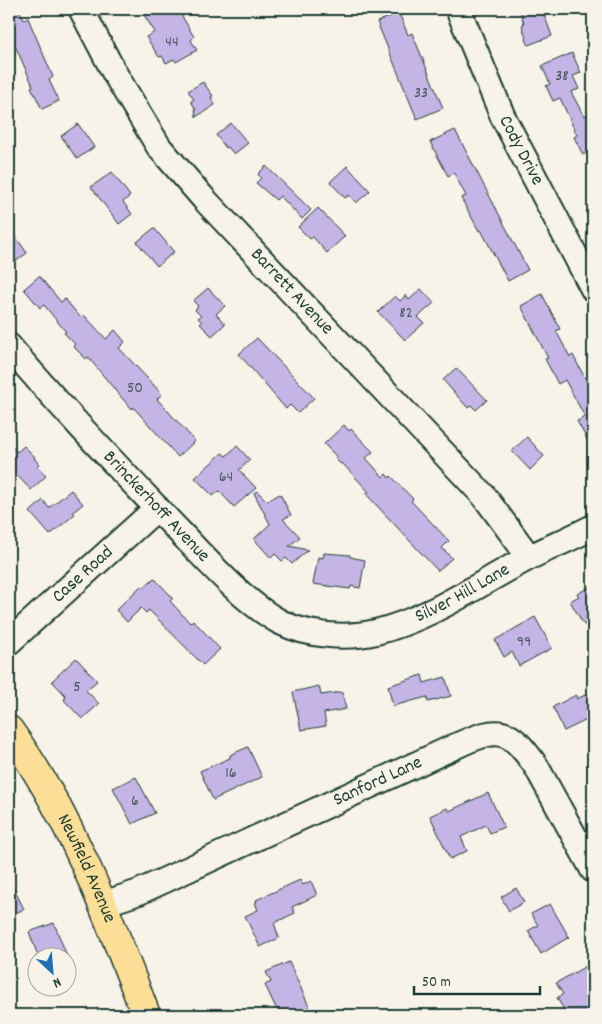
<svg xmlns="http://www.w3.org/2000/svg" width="602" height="1024" font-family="Dekko,sans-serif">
<rect width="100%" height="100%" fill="#f7f3e8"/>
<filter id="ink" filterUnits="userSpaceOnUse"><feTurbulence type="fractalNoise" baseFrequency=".02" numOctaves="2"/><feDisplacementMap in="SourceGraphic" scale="10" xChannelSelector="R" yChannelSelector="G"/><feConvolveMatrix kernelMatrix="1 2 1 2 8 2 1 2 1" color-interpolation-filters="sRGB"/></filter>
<g filter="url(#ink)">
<path fill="#c5b5e6" stroke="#1f3d34" d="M18 9H19L24 20 28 18 53 77 49 80 59 101 42 109 31 87 33 86 9 32V13Z
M140 9H178L194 37 191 40 197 50 176 62 174 59 166 63 162 56 159 57 146 37 155 32Z
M528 9H542L552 36 528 45 522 25 524 24 520 10Z
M399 13 408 35 412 33 443 108 417 119 377 22Z
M572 53 581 73 573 76 579 89 571 92 584 116 590 114 593 121V149L583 155 574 137 577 135 560 98 553 101 546 86 550 84 542 66Z
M203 82 213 96 211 97 215 105 196 117 195 108 191 101 194 99 188 91Z
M231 123 248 143 234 154 228 147 226 148 216 135Z
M78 124 94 147 77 159 61 136Z
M455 130 528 270 508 281 481 230 479 231 461 198 466 196 454 173 448 176 430 142Z
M266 166 311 210 302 219 280 196 276 200 256 183 261 178 258 174Z
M347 166 370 191 356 203 349 195 345 198 330 182Z
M112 172 130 196 123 202 132 214 119 224 91 187Z
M318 208 345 236 327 253 313 237 310 239 298 227Z
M9 227 27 253 9 266Z
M154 228 174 252 157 266 137 242Z
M39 276 61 302 65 299 81 318 84 315 106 339 115 330 125 342 119 348 162 394 157 399 195 441 178 457 133 407 132 409 120 396 88 357 86 359 73 346 75 344 64 333 66 332 44 305 40 308 24 289Z
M208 288 225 306 216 314 225 324 212 336 200 324 202 322 198 318 201 316 195 310 198 306 193 301Z
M421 289 434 303 418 317 424 323 405 340 378 312 395 296 400 301 406 295 409 300Z
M542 294 560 329 556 331 570 357 573 355 593 394V450L577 421 585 417 565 380 558 384 545 359 548 358 521 306Z
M257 338 314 398 298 413 290 405 286 409 239 354Z
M456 368 487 400 476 410 471 405 468 408 443 380Z
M344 425 349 431 351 429 373 452 366 458 383 477 386 474 389 478 391 476 413 499 411 501 449 541 442 548 452 558 438 571 366 494 369 492 343 464H341L336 460V456L324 444Z
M527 437 544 456 530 470 512 451Z
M9 443 17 452 24 446 35 457 34 458 39 464 37 466 46 476 31 490 9 467Z
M237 446 250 460 239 470 256 488 234 507 219 491 213 496 195 478 222 453 226 456Z
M71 490 83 504 73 512 75 514 50 535 30 512 43 500 49 508Z
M257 491 267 501 280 494 291 515 283 519 300 537 289 546 308 550 292 564 286 558 282 561 275 554 271 558 254 539 270 524 254 493Z
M324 553 350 555V557L365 560 360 588 351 586 350 589 313 584 318 557 323 558Z
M154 578 173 598 170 601 190 623 193 620 220 649 203 665 149 610 146 613 141 608 127 622 116 610 141 586 143 588Z
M593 585V622L592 620 584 625 570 601 579 596 577 594Z
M535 617 552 648 519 666 512 652 504 657 495 640Z
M76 658 97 681 86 690 99 704 82 719 64 700 66 696 52 681Z
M422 675 424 683 445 677 451 696 428 702 427 697 393 706 388 686Z
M319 686 321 695 342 692 346 709 324 713 326 726 301 730 293 692Z
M593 691V717L564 731 553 707 576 695 577 699Z
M248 747 262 777 213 800 200 771 230 758V755Z
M136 777 155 813 132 824 113 788Z
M488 793 504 827 490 833 486 825 461 837 467 851 450 859 430 816 447 808 449 811Z
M9 879 24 909 9 916Z
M300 880 303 885 311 881 317 895 292 907 295 913 274 923 279 938 260 947 245 916 258 910 255 903 257 902 256 900Z
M516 888 524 902 509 911 501 897Z
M550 904 569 937 541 954 528 931 538 925 531 914Z
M54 923 67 956H38L29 932Z
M289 962 313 1015H281L278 1009 277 1010 265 985 271 982 266 972Z
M593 962V1015H567L557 998 563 994 556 983Z"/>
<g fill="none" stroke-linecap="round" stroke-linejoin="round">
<defs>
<g id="minor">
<path id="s1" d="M81 9 115 74 159 147 204 199 484 496 529 557"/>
<path id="s2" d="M458 9 503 117 593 289"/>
<path id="s3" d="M9 346C61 408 118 467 174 526 203 556 244 603 280 622 308 636 346 639 376 632 432 618 478 584 528 558 550 547 572 538 593 527"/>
<path id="s4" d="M9 642 157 508"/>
<path id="s5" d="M103 904 139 892 458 745C500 726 509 728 536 766L593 870"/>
</g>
<g id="major">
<path id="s6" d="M9 730C72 817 108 916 146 1015"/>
</g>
</defs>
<use href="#minor" stroke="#1f3d34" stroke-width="28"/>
<use href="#major" stroke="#1f3d34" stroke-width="31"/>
<use href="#minor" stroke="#f7f3e8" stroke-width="24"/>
<use href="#major" stroke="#fdde96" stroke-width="28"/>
</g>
</g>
<g text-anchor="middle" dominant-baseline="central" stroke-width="4" stroke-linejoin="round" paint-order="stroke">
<g font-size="16" fill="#485b60">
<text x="172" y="42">44</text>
<text x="562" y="76">38</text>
<text x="421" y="93">33</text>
<text x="406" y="313">82</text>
<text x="135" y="388">50</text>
<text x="226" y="477">64</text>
<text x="524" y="642">99</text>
<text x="77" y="687">5</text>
<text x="231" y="773">16</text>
<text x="135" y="801">6</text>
</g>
<g font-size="19" fill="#1f3d34" stroke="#f7f3e8">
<text stroke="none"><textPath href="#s2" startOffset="155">Cody Drive</textPath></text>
<text stroke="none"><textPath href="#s1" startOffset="355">Barrett Avenue</textPath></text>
<text stroke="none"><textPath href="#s3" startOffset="218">Brinckerhoff Avenue</textPath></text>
<text stroke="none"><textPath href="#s4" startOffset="100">Case Road</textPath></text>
<text stroke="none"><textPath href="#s3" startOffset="581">Silver Hill Lane</textPath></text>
<text stroke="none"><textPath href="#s5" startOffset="301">Sanford Lane</textPath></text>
<text stroke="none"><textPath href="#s6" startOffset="159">Newfield Avenue</textPath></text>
</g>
</g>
<rect width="602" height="1024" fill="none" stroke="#f7f3e8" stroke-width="30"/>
<rect x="15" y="15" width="572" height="994" fill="none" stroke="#1f3d34" stroke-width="2" filter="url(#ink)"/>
<g transform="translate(52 972) rotate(154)"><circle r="24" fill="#f7f3e8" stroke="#a1aaa0"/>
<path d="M0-4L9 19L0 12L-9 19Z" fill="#1f6fb2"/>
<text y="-8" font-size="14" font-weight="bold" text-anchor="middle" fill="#1f3d34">N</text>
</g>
<path d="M414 986v8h126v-8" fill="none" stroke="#1f3d34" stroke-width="2.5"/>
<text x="422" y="986" font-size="15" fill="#1f3d34" stroke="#f7f3e8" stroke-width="4" paint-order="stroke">50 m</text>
</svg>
